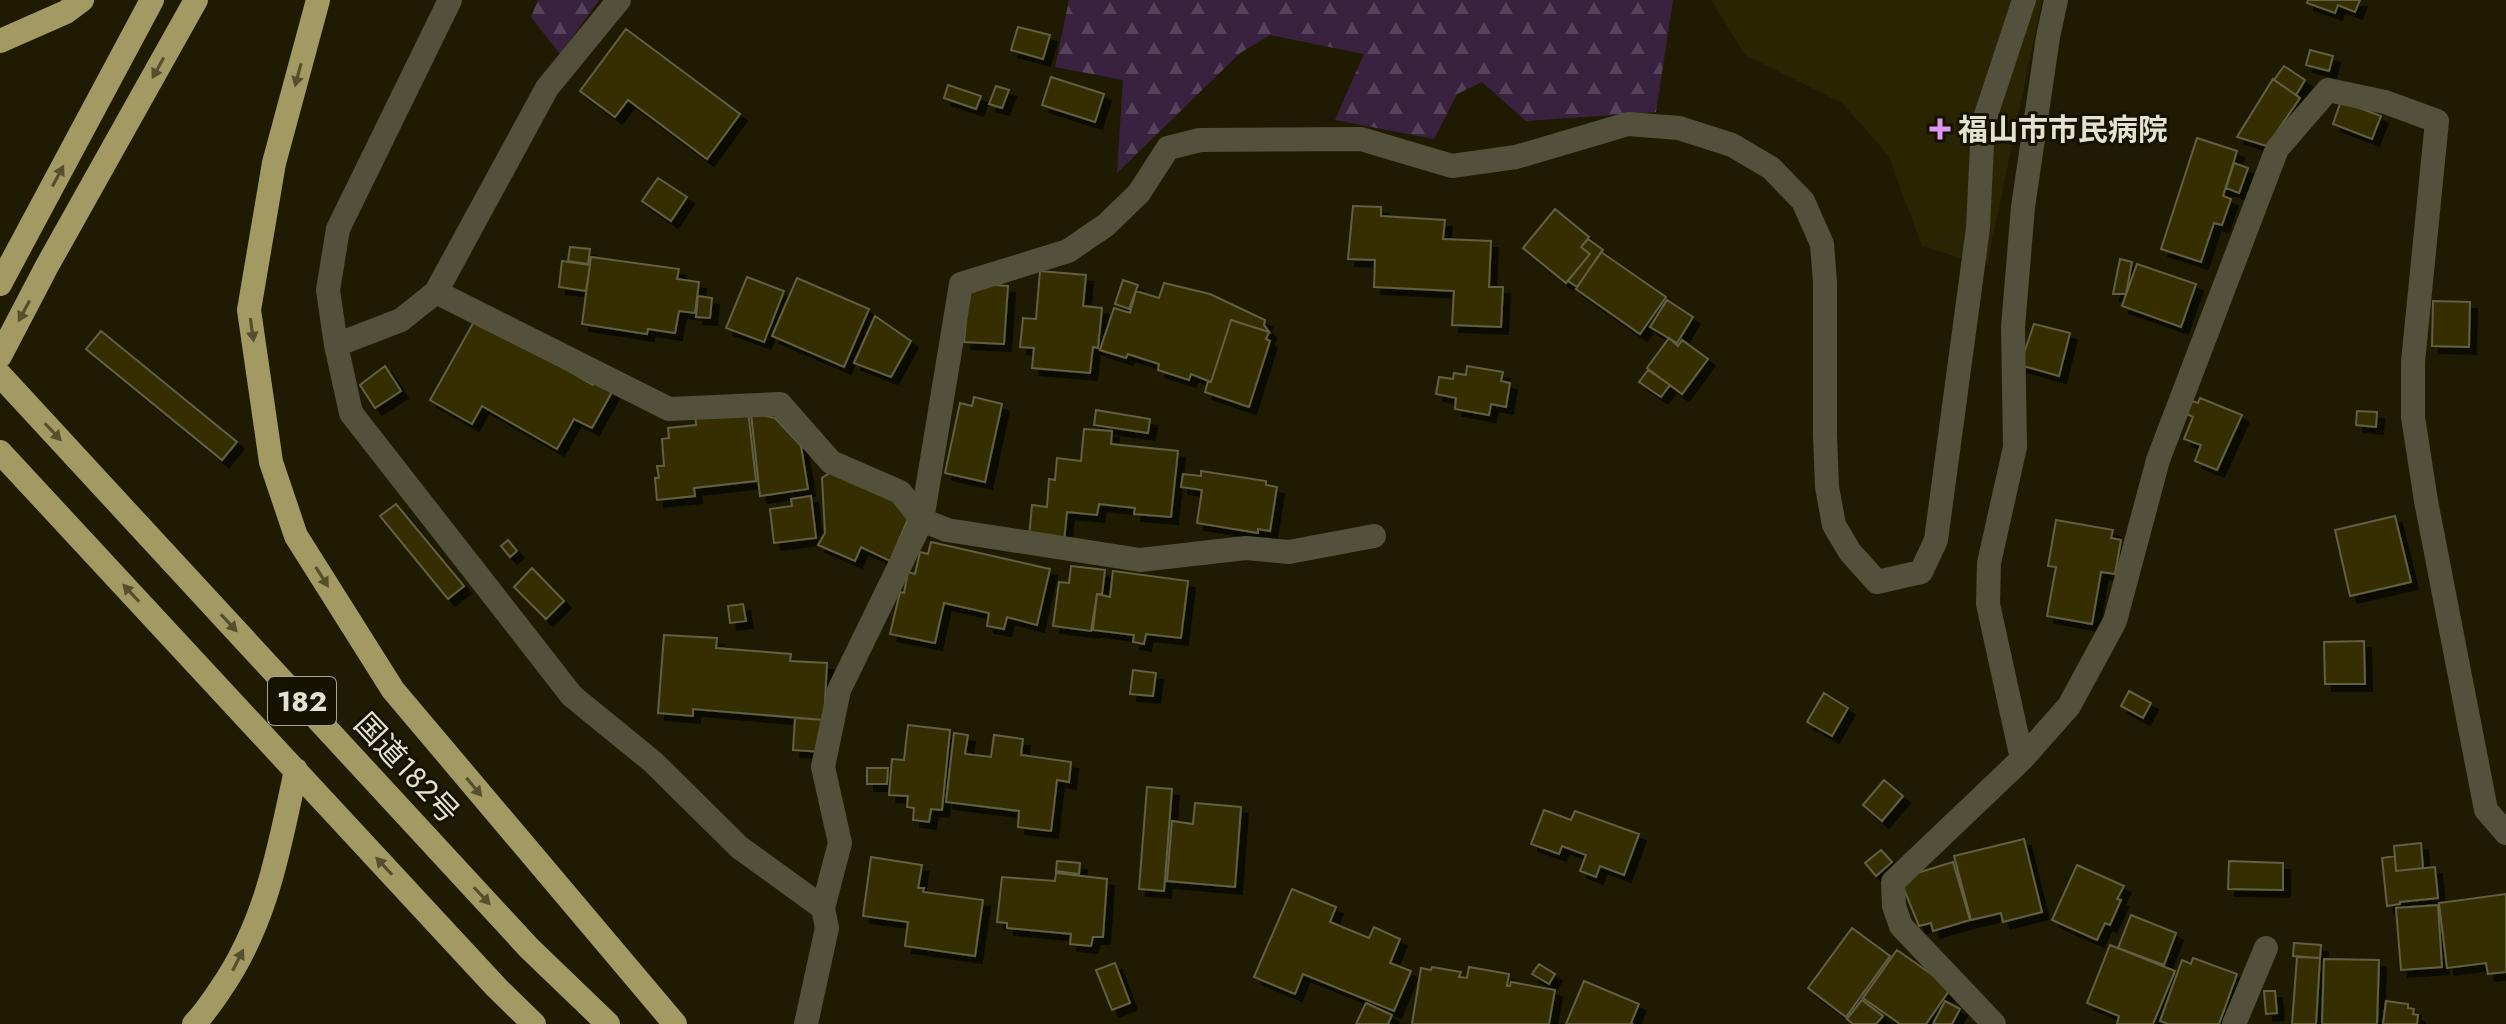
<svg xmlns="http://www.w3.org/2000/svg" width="2506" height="1024" font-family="Jost,'Noto Sans JP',sans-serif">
<defs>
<pattern id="forest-firs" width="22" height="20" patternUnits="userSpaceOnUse" patternTransform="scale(2)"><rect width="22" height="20" fill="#39223f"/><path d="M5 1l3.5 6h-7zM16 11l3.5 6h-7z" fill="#56425a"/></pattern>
<filter id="shadow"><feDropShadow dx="7" dy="7" stdDeviation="0" flood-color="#0009"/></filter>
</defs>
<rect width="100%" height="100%" fill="#1f1b03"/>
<path fill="#292402" d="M1711 0H2042L1987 266 1922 246 1888 155 1842 103 1745 55Z"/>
<path fill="url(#forest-firs)" d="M538 0H599L560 54 531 17Z
M1069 0H1673L1656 112 1526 121 1482 82 1457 94 1434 139 1335 120 1364 54 1270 35 1240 53 1117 173 1123 80 1055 67Z"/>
<path fill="#342e02" stroke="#625e43" stroke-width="2" filter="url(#shadow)" d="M2308 0H2360L2355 12 2338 5 2335 13 2307 3Z
M1018 27 1050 35 1043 59 1011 50Z
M626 29 740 114 707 159 628 100 615 117 580 91Z
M2310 50 2333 56 2329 71 2306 65Z
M2284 66 2305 80 2296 95 2274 80Z
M1051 77 1104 94 1095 122 1042 105Z
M2273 79 2300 98 2267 146 2237 137Z
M948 85 981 96 976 109 944 98Z
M996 86 1009 90 1002 108 989 104Z
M2341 101 2381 116 2372 139 2333 124Z
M2197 138 2237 151 2223 196 2231 199 2222 225 2214 223 2201 262 2161 249Z
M2234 163 2248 168 2239 193 2226 188Z
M658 178 687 197 671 221 642 201Z
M1353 206 1381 207V216L1445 220 1443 239 1491 241 1489 287H1503L1501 327 1452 325 1454 291 1374 287 1375 260 1348 259Z
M1555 209 1589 237 1581 247 1590 254 1566 283 1523 248Z
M1588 239 1603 250 1577 287 1568 281 1590 254 1581 247Z
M570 247 590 249 588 264 568 261Z
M1601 252 1666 297 1640 334 1576 289Z
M591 257 679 269 677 279 699 282 695 313 679 311 675 333 648 329 647 334 582 324Z
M2120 259 2132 262 2126 294H2113Z
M562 261 590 265 586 291 559 287Z
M2137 264 2196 284 2181 327 2122 306Z
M1040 271 1086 275 1083 306 1102 308 1098 348 1093 347 1090 373 1032 368 1034 348 1020 347 1023 318 1036 319Z
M747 277 784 291 764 342 726 328Z
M797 278 869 309 844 367 772 336Z
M1123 280 1138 285 1129 309 1115 304Z
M1164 283 1210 294 1265 320 1264 325 1269 332 1231 320 1211 382 1191 374 1189 380 1158 370 1159 364 1128 354 1126 358 1100 350 1114 308 1130 313 1136 291 1159 298Z
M980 284 1008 286 1004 344 964 342 969 290Z
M698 296 712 298 710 318 696 317Z
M1667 300 1693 317 1677 343 1650 327Z
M2433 301 2470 302 2469 347 2432 346Z
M875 316 911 341 891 377 854 363Z
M476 318 593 385 595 382 612 392 592 428 574 419 557 449 482 406 472 424 430 400Z
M1231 320 1269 332 1266 339 1270 341 1249 407 1205 392 1208 381 1211 382Z
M2034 324 2070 333 2059 376 2020 365Z
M101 331 237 442 222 460 86 349Z
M1669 338 1678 346 1682 340 1708 359 1682 394 1647 368Z
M385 366 401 391 375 408 360 385Z
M1467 366 1503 372 1501 381 1510 383 1506 407 1491 404 1489 415 1455 409 1456 398 1436 394 1439 377 1453 379 1454 373 1466 375Z
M1648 370 1670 385 1661 397 1639 382Z
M974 397 1002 404 985 482 945 473 960 403 972 406Z
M2200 398 2242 415 2217 470 2195 461 2201 445 2184 439 2193 417 2187 414 2192 401 2198 403Z
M748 410 756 481 694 488 695 496 657 500 655 478H659L657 466H664L662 439 669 438 668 428 696 425 695 413Z
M1096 410 1150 419 1148 433 1094 425Z
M2357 411 2377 412 2376 427 2356 425Z
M751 413 775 418 801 446 808 489 760 496Z
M1084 429 1112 431 1111 444 1178 451 1171 517 1134 514 1135 508 1099 504 1097 515 1067 512 1064 541 1029 537 1032 505 1047 507 1049 479 1055 480 1057 458 1081 461Z
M1201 471 1266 481V485L1277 487 1270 531 1258 529V533L1197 523 1202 490 1181 487 1183 474 1201 476Z
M831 472 901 502 911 512 890 561 861 547 855 561 818 545 825 533 822 478Z
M811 496 816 538 774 543 770 509 792 506 791 499Z
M396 504 464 586 448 599 380 516Z
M2395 516 2411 582 2350 596 2335 530Z
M2056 520 2113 530 2111 538 2121 540 2115 574 2101 572 2092 624 2047 616 2056 567 2048 566Z
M508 540 517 551 510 557 501 546Z
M931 542 1050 569 1037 625 1007 617 1004 629 987 626 989 613 944 603 935 643 890 634 900 592 904 593 908 572 915 574 920 552 928 554Z
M1071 566 1105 570 1102 594H1097L1091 631 1053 626 1059 582 1069 583Z
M532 568 564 601 546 619 514 587Z
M1113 571 1188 581 1181 638 1146 634 1144 644 1133 642 1134 635 1093 630 1097 594 1110 597Z
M743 604 746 621 730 623 728 606Z
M664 635 717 638 716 648 791 654 790 661 827 663 824 720 693 709V716L658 713Z
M2364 641 2365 684H2325L2324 642Z
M1133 670 1156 673 1153 696 1130 694Z
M2129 691 2151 703 2143 718 2121 706Z
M1824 693 1848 708 1832 736 1807 722Z
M795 718 826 720 824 752 793 750Z
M908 725 950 730 942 810 931 809 929 822 913 820 914 808 907 807 908 796 889 795 892 759 904 760Z
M954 733 968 735 965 754 991 757 994 735 1023 739 1021 755 1071 762 1069 782 1057 780 1051 831 1018 827 1019 811 946 802Z
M867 768H888L887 784H867Z
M1884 780 1903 796 1882 821 1863 805Z
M1147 787 1172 789 1164 891 1139 889Z
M1195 803 1241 807 1235 887 1167 881 1172 821 1193 824Z
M1544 810 1571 820 1575 811 1639 834 1624 875 1600 866 1596 877 1580 871 1586 855 1562 846 1559 854 1531 844Z
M2024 839 2042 912 2003 922 2001 913 1971 920 1954 856Z
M2421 843 2423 868 2396 871 2394 846Z
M1881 850 1892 862 1876 876 1865 863Z
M2395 856 2396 871 2435 867 2438 898 2400 902V904L2387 906 2382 858Z
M871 857 922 865 918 888H924L923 892 983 900 975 956 905 946 908 922 863 916Z
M1057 861 1080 863 1079 874 1056 871Z
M2229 861 2283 863V890L2228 889Z
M1953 862 1970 920 1933 931 1931 923 1919 926 1903 887 1917 873Z
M2077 865 2124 886 2117 899 2121 900 2110 925 2105 923 2097 940 2052 920Z
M1056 873 1107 879 1103 937H1093L1091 946 1070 944 1071 934 1007 928V923L997 922 1002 877 1055 881Z
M1292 889 1336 907 1330 922 1369 938 1374 927 1400 939 1390 963 1411 971 1394 1011 1303 974 1295 994 1254 977Z
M2506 894V972L2488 974 2486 963 2447 968 2439 903Z
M2438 905 2442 967 2401 970 2396 908Z
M2131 915 2176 933 2164 965 2118 948Z
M1852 928 1890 956 1846 1017 1808 988Z
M2294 943 2321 945 2320 958 2293 956Z
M2110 945 2175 971 2153 1024H2117L2119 1016 2087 1003Z
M1897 950 1951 988 1926 1024H1900L1863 998Z
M2297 957 2320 958 2316 1024H2292Z
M2193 958 2237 974 2219 1024H2168L2160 1021 2182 960 2191 964Z
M2324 959 2379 960 2377 1024H2322Z
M1115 963 1130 1003 1112 1010 1096 970Z
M1539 964 1555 974 1549 984 1532 974Z
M1432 967 1461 972 1459 977 1467 978 1469 967 1509 974 1507 986H1510L1511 982 1555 990 1549 1024H1412L1421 968 1431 970Z
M1584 981 1639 1004 1631 1023 1633 1024H1566Z
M2264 991H2275L2277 1013 2266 1014Z
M1862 1000 1883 1016 1876 1024H1853L1847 1019Z
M1945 1001 1960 1009 1952 1024H1933Z
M2386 1001 2408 1004V1008L2414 1009 2413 1014 2418 1015 2417 1024H2383Z
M1366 1003 1392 1015 1388 1024H1356Z"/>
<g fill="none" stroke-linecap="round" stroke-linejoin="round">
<path stroke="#53503b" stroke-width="24" d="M450 0 338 229 328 290 336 345 351 413 572 696 653 762 739 847 823 908 827 928 806 1024
M436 292 669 409 780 404 831 462 900 492 922 520 947 530 1140 560 1246 548 1289 552 1374 536
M336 345 401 320 436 292 547 88 619 0
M2022 759 1988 604 1989 563 2015 447 2013 327 2023 207 2048 37 2056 0
M823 908 840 843 823 767 839 690 922 520 961 284 1068 251 1106 225 1139 193 1168 148 1200 140 1361 139 1452 166 1516 157 1628 124 1679 128 1732 145 1771 168 1803 201 1822 244 1825 282V435L1827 487 1834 525 1850 552 1877 582 1921 572 1936 540 1978 228 1983 124 2024 0
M1994 1024 1901 926 1894 906 1893 882 2022 759 2069 706 2115 621 2158 460 2277 149 2328 90 2385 102 2437 121 2413 362V417L2426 501 2486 810 2506 833
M2234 1024 2266 948"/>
<path stroke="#a39a63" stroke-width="24" d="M318 0 274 163 249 310 271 462 296 536 393 690 675 1024
M0 41 66 12 82 0
M0 284 152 0
M0 356 47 266 196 0
M0 375 529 948 608 1024
M0 452 497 988 534 1024
M194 1024C204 1014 212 1002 220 990 267 922 279 849 296 770"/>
</g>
<defs><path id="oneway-solid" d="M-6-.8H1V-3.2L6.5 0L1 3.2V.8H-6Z" transform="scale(2)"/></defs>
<g fill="#554f2d">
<use href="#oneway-solid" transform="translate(158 68) rotate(119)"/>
<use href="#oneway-solid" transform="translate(298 75) rotate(105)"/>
<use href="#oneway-solid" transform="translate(58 176) rotate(-62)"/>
<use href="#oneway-solid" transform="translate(24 311) rotate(118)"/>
<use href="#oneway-solid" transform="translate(252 330) rotate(82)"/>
<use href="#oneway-solid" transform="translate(53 432) rotate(47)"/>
<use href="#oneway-solid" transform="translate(322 577) rotate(58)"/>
<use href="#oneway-solid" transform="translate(131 593) rotate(-133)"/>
<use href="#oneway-solid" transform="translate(229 623) rotate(47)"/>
<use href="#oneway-solid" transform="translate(474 787) rotate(50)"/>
<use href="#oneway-solid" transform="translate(384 866) rotate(-133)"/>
<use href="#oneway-solid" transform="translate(482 896) rotate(47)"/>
<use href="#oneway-solid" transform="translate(238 960) rotate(-63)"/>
</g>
<path fill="#de98f2" stroke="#161200" stroke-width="3" d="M1936 117h8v8h8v8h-8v8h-8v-8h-8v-8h8z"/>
<g text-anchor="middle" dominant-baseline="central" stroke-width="6" stroke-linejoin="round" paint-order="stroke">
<rect fill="#161200" stroke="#a6a494" stroke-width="2" x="268" y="677" width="68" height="48" rx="6"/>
<g font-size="28" font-weight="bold" fill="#e4e2d3">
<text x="302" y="701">182</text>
</g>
<g font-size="30" font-weight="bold" fill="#e4e2d3" stroke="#161200" text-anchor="start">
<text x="1958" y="129">福山市市民病院</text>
</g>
<g font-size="30" fill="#e4e2d3" stroke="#161200">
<text transform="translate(407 768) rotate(47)">国道182号</text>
</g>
</g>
</svg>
